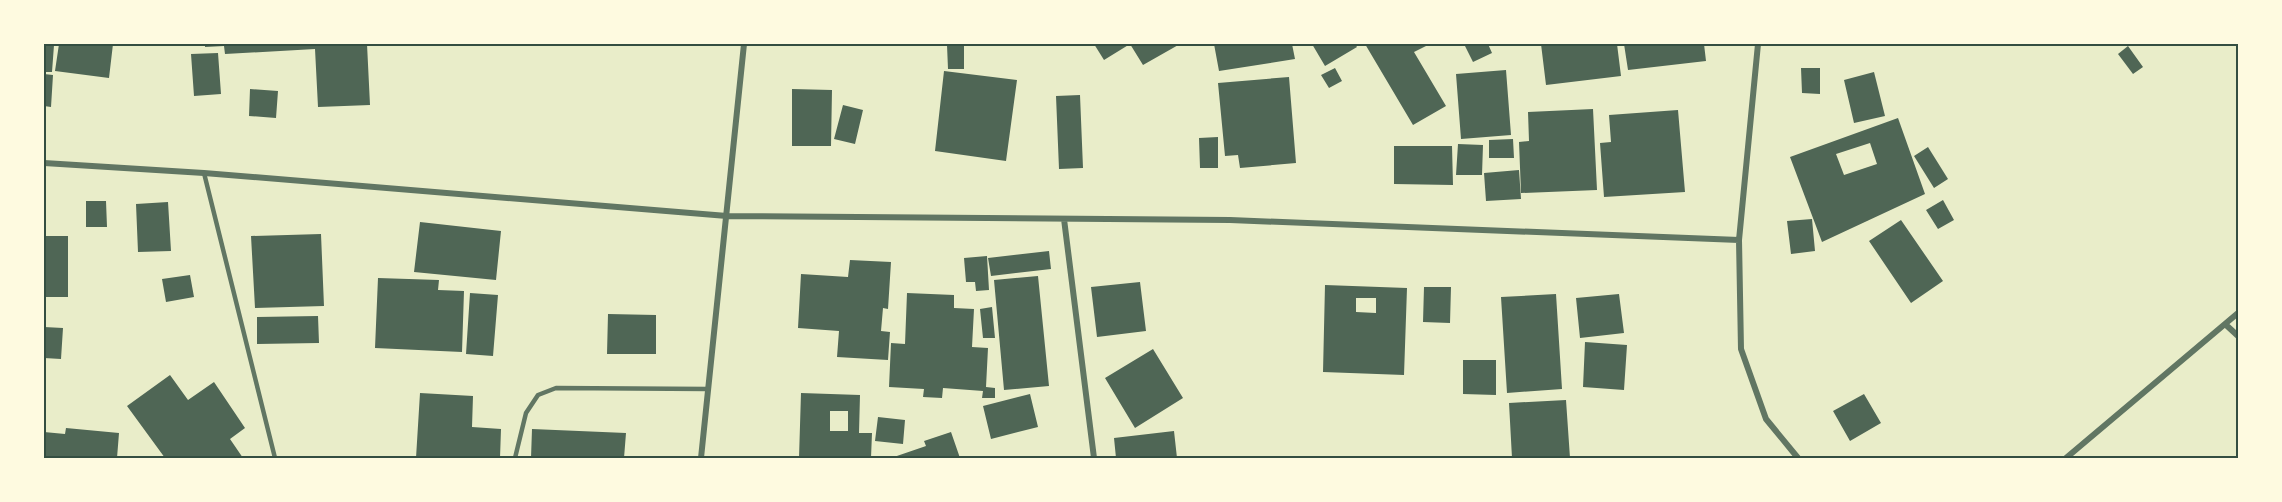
<svg xmlns="http://www.w3.org/2000/svg" width="2282" height="502" font-family="'Public Sans',sans-serif">
<rect width="100%" height="100%" fill="#e9edc9"/>
<path fill="#4f6655" fill-rule="evenodd" d="M44 44 54 45 52 72H44Z
M59 44H113L109 78 55 71Z
M205 44H367L370 105 318 107 315 49 225 54 224 46 205 47Z
M1094 44H1180L1143 65 1130 44 1104 60Z
M1214 44H1292L1295 59 1219 71Z
M1312 44H1355L1357 47 1325 66Z
M1365 44H1430L1414 52 1446 106 1413 125Z
M1464 44H1488L1492 53 1473 62Z
M1541 44H1617L1621 76 1546 85Z
M1624 44H1704L1706 61 1628 70Z
M947 45H964V69H948Z
M2128 46 2143 67 2133 74 2118 54Z
M218 53 221 94 194 96 191 54Z
M1335 68 1342 81 1329 88 1321 75Z
M1801 68H1820V94L1802 93Z
M1506 70 1511 135 1461 139 1456 74Z
M944 71 1017 80 1006 161 935 151Z
M1874 72 1885 116 1854 123 1844 80Z
M44 74 53 75 51 107 44 106Z
M1289 77 1296 163 1240 168 1238 155 1225 156 1218 83Z
M250 89 278 91 276 118 249 116Z
M792 89 832 90 831 146H792Z
M1080 95 1083 168 1059 169 1056 96Z
M843 105 863 110 855 144 834 139Z
M1593 109 1597 190 1521 193 1519 142 1529 141 1528 112Z
M1678 110 1685 192 1604 197 1600 143 1611 142 1609 115Z
M1898 118 1925 194 1822 242 1790 157ZM1870 143 1877 164 1844 175 1836 154Z
M1218 137V168H1200L1199 138Z
M1513 139 1514 158H1489V140Z
M1458 144 1483 145 1482 175H1456Z
M1394 146H1452L1453 185 1394 184Z
M1928 147 1948 179 1934 188 1914 156Z
M1519 170 1521 199 1486 201 1484 173Z
M1943 200 1954 220 1938 229 1926 210Z
M86 201H106L107 227H86Z
M168 202 171 251 138 252 136 204Z
M1812 219 1815 251 1791 254 1787 221Z
M1901 220 1943 281 1911 303 1869 241Z
M420 222 501 231 496 280 414 272Z
M321 234 324 306 255 308 251 236Z
M44 236H68V297H44Z
M1049 251 1051 269 991 276 988 258Z
M987 256 989 290 976 291 975 282H966L964 258Z
M850 260 891 262 888 309 883 308 881 331 890 332 888 360 837 357 839 331 798 328 801 274 848 277Z
M190 275 194 297 166 302 162 279Z
M1038 276 1049 386 1004 390 994 280Z
M378 278 439 280 438 290 464 291 462 352 375 348Z
M1140 282 1146 331 1097 337 1091 287Z
M1325 285 1407 288 1404 375 1323 372ZM1356 298H1376V313L1356 312Z
M1424 287H1451L1450 323 1423 322Z
M470 293 498 295 493 356 466 354Z
M907 293 954 295V308L974 309 972 347 988 348 986 387 995 388V398H982L983 391 943 388 942 398 923 397 924 389 889 387 891 343 905 344Z
M1556 294 1562 389 1507 393 1501 297Z
M1619 294 1624 333 1580 338 1576 298Z
M992 307 995 338H983L980 309Z
M608 314 656 315V354H607Z
M318 316 319 343 257 344V317Z
M44 327 63 328 61 359 44 358Z
M1585 342 1627 345 1624 390 1583 387Z
M1153 349 1183 398 1135 428 1105 378Z
M1463 360H1496V395L1463 394Z
M170 375 188 400 214 382 245 428 230 439 243 458H165L127 406Z
M420 393 473 396 472 427 501 429 500 458H416Z
M801 393 860 395 859 433H872L871 458H799ZM830 411H848V431H830Z
M1030 394 1038 427 991 439 983 406Z
M1864 394 1881 423 1850 441 1833 411Z
M1566 400 1570 458H1512L1509 403Z
M878 417 905 420 903 444 875 441Z
M66 428 119 433 117 458H44V432L65 434Z
M532 429 626 433 624 458H531Z
M1174 431 1177 458H1116L1114 438Z
M951 432 960 458H891L926 446 924 441Z"/>
<g fill="none" stroke-linecap="round" stroke-linejoin="round">
<path stroke="#617663" stroke-width="4.5" d="M204 173 275 458
M515 458 526 413 538 395 556 388 708 389"/>
<path stroke="#617663" stroke-width="6" d="M1758 44 1739 240 1741 349 1766 419 1798 458
M44 163 204 173 727 216 1230 220 1739 240
M1064 219 1094 458
M2225 324 2238 336
M701 458 744 44
M2066 458 2238 313"/>
</g>
<rect width="2282" height="502" fill="none" stroke="#fefae0" stroke-width="90"/>
<rect x="45" y="45" width="2192" height="412" fill="none" stroke="#344e41" stroke-width="2"/>
</svg>
